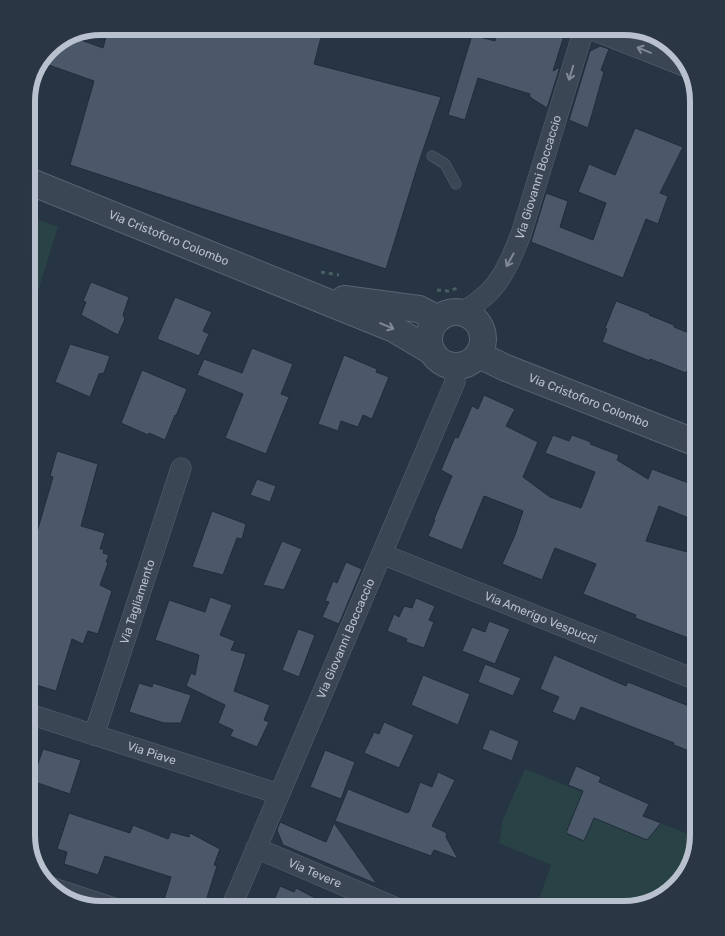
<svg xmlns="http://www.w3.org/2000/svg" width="725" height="936" font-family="Rubik,sans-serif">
<rect width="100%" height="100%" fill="#263444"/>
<path fill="#284245" d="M26 215 58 227 26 330Z
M525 769 698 838 689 872 666 897 625 910H535L551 865 499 843 503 819Z"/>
<path fill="#4a586a" stroke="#212c3b" d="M109 26H324L314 64 441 97 419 162 386 269 70 165 94 81 43 63 51 45 73 37 103 48Z
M499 26H567L553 71 560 67 547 108 531 98V97H529L530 94 478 78 465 120 448 115 472 35 495 41Z
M600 46 609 49 601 70 604 72 588 128 569 120 590 51Z
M635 128 683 147 660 193 668 196 658 224 646 219 623 278 531 242 546 193 568 201 560 227 593 240 606 203 578 192 589 164 615 175Z
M91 282 129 297 123 315 125 319 118 335 81 315 86 302 83 301Z
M175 297 212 312 203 331 209 334 199 356 157 339Z
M616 301 650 314 649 315 674 325V327L699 337V373L688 369 686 373 650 359V361L602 342 607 329 605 328Z
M70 344 110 356 104 373 99 374 90 397 55 382Z
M252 348 293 364 281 394 289 397 266 454 225 438 243 394 197 375 204 359 242 373Z
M344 355 377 369 376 372 389 377 372 419 363 415 358 427 341 421 338 431 318 424Z
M142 370 187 389 176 416 175 415 165 440 149 433 148 435 121 423Z
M484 395 515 409 506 426 538 442 523 477 550 497 581 508 595 472 545 453 553 435 569 441 572 435 591 442 590 444 619 455 617 460 648 479 652 469 699 487V522L659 506 646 541 699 555V620L691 639 635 618 636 615 583 594 596 564 555 548 542 580 502 564 515 535 523 511 484 496 462 550 428 536 435 520 434 519 452 476 441 470 455 437 458 438 472 406 478 409Z
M57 451 98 464 81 526 105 533 100 549H104L103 553 109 555 106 562 108 563 100 585 112 591 98 634 88 631 83 644 72 639 56 691 26 682V529L37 532 53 477 50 476Z
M257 479 276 486 270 502 250 495Z
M212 511 246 524 242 539 237 538 223 575 192 567Z
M282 541 302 549 284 590 263 585Z
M346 562 362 569 339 624 322 617 329 602 325 601 333 581 337 583Z
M210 597 232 605 220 635 235 641 231 650 246 654 234 691 270 705 264 720 269 722 257 747 230 736 233 730 218 723 225 705 186 686 191 673 195 675 199 655 155 640 169 600 205 612Z
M416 598 435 606 429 620 434 622 424 648 406 642 407 639 387 631 394 614 399 617 404 606 412 608Z
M489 621 510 629 495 664 462 651 472 627 485 632Z
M298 629 315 635 299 677 282 670Z
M554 655 626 686 628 682 699 710V755L674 745V743L581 707 575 721 552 712 559 697 540 689Z
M485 664 521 678 513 696 478 682Z
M423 675 470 694 458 725 411 705Z
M139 683 152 687 153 683 191 695 181 723H164L129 712Z
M384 722 414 735 399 768 364 753 374 732 379 734Z
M490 729 519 741 512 761 482 749Z
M43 749 81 760 70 794 32 781Z
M325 750 355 762 341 799 310 787Z
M576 766 601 777 599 782 649 804 643 816 661 823 647 840 594 818 584 841 566 833 583 791 568 785Z
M438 772 455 780 432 826 447 833 446 837 458 859 434 850 431 856 335 821 348 789 407 813V812H409L420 782 432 787Z
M69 813 130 833 133 825 168 839 171 832 189 837 190 833 220 849 214 865 217 866 203 910H196L164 900 171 877 105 856 98 875 64 864 67 852 57 849Z
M280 822 326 842 334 823 377 884 283 845 277 830Z
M280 886 294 892 296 888 338 910H270Z"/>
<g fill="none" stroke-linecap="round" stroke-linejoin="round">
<defs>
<path id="service" d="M432 156 445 164 456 184"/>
<g id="minor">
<path d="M585 27 689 68"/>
<path id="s1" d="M463 312C473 305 483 299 491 290 505 275 514 252 521 234L585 26"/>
<path id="s2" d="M382 554 699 681"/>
<path id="s3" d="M26 713 279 794"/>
<path id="s4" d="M94 735 181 468"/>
<path id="s5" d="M256 848 401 910"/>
<path d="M50 887 120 910"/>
<path id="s6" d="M230 910 455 382 453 367"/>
</g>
<g id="tertiary">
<path id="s7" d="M26 180 394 329 431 351"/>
<path d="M344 299 419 309 438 319"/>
<circle cx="456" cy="339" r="27"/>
<path id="s8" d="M479 355 506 368 699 444"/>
</g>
</defs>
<use href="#service" stroke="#596371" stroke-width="11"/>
<use href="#minor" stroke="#596371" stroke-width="21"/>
<use href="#tertiary" stroke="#596371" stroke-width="28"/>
<path stroke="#475f61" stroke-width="3" stroke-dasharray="4 4" stroke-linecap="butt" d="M321 272 339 275
M437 290 448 291 458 288"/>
<use href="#service" stroke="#3b4654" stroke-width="10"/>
<use href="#minor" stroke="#3b4654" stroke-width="20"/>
<use href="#tertiary" stroke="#3b4654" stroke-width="26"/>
</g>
<defs><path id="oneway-shaft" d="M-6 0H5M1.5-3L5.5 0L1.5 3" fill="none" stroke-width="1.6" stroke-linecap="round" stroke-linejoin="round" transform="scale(1.25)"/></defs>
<g stroke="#808a97">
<use href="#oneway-shaft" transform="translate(644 50) rotate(-158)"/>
<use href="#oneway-shaft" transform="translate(571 73) rotate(107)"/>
<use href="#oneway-shaft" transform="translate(510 260) rotate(119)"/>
<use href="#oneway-shaft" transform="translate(387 326) rotate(23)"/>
</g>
<g text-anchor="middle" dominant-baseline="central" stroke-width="4.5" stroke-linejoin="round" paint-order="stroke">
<g font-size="12" fill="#b8c1cd" stroke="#1f2a39">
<text stroke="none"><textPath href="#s1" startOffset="159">Via Giovanni Boccaccio</textPath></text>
<text stroke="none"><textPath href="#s7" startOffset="154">Via Cristoforo Colombo</textPath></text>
<text stroke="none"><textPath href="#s8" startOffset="119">Via Cristoforo Colombo</textPath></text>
<text stroke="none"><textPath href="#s4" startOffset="140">Via Tagliamento</textPath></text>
<text stroke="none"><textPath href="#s2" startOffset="171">Via Amerigo Vespucci</textPath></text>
<text stroke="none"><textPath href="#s6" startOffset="295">Via Giovanni Boccaccio</textPath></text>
<text stroke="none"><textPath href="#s3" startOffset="132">Via Piave</textPath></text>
<text stroke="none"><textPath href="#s5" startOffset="64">Via Tevere</textPath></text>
</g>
</g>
<path d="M0 0H725V936H0ZM101 35H624A66 66 0 0 1 690 101V835A66 66 0 0 1 624 901H101A66 66 0 0 1 35 835V101A66 66 0 0 1 101 35Z" fill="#2b3645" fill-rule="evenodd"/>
<path fill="none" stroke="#b8c1cd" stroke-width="6" d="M101 35H624A66 66 0 0 1 690 101V835A66 66 0 0 1 624 901H101A66 66 0 0 1 35 835V101A66 66 0 0 1 101 35Z"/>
</svg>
